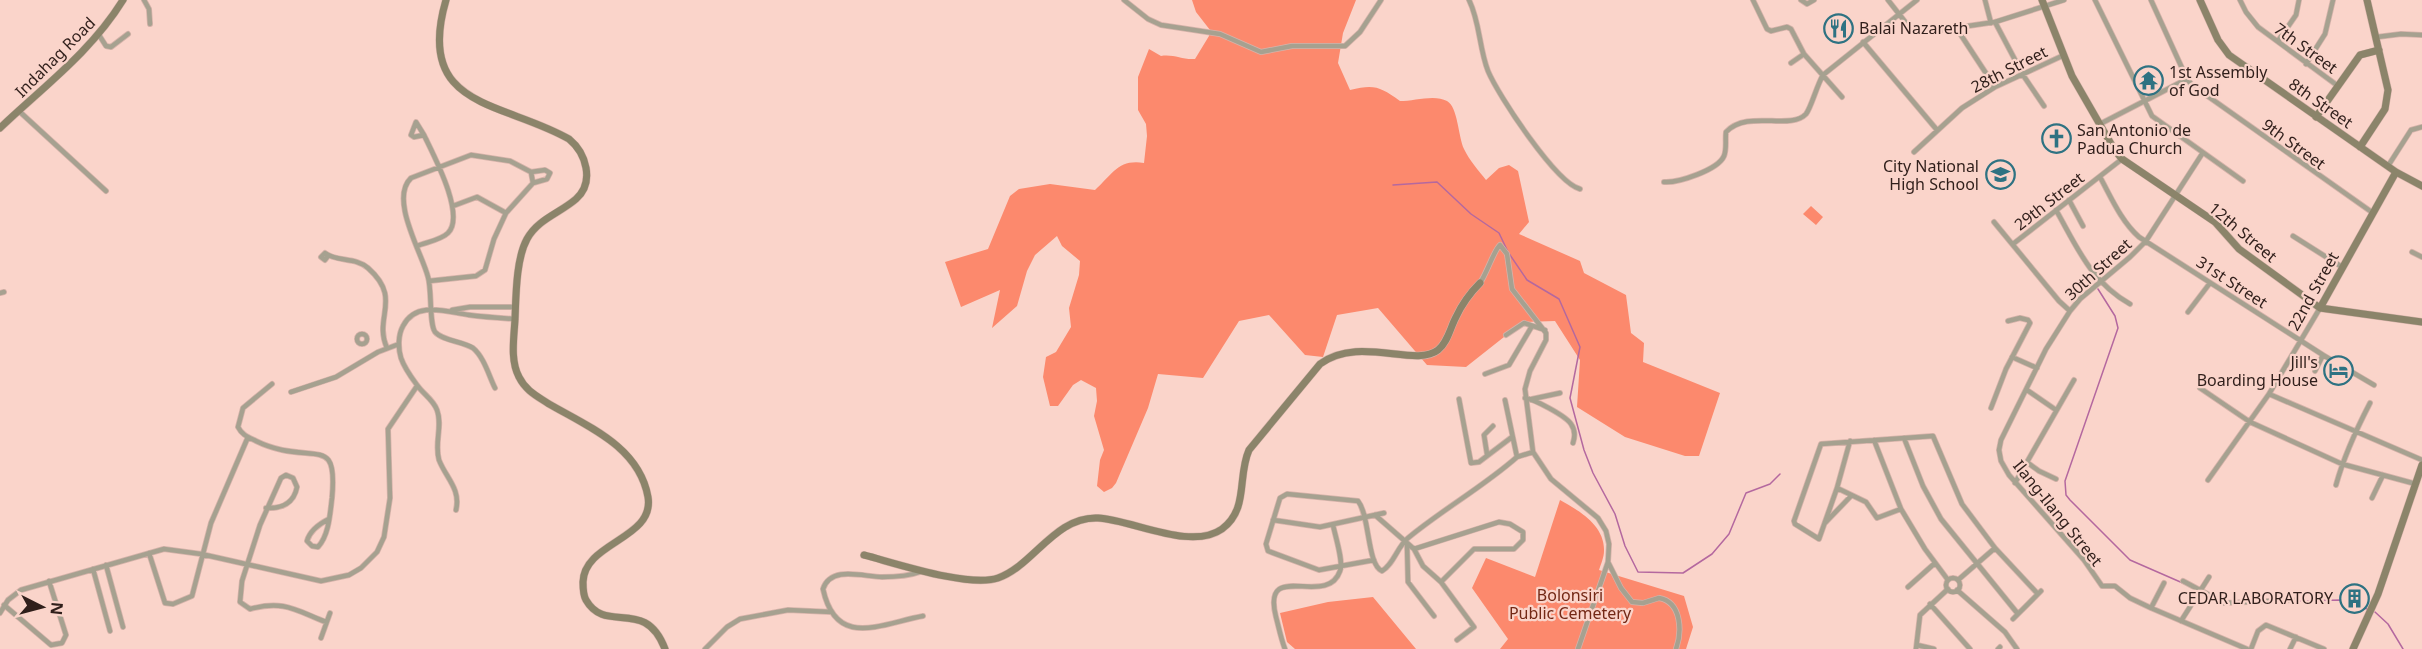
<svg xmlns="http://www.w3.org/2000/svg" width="2422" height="649" font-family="'Noto Sans',sans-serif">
<rect width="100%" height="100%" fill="#fad4ca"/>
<path fill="#fc896d" d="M1192 0H1356L1343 33 1338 63 1350 90C1375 84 1380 87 1400 101 1414 101 1435 94 1447 101 1458 107 1458 136 1464 149 1469 160 1479 171 1486 180L1499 168 1509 165 1518 171 1529 222 1519 234 1580 261 1584 273 1626 295 1631 333 1644 343 1643 362 1720 393 1699 456H1685L1625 437 1577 407 1580 360 1555 321 1523 322 1466 367 1427 365 1378 308 1337 315 1323 357 1305 355 1269 315 1239 321 1203 378 1158 374 1148 408 1116 483 1112 488 1104 492 1097 486 1100 460 1104 450 1094 416 1097 401 1096 388 1081 380 1073 385 1058 406H1050L1043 377 1046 357 1056 352 1071 327 1069 308 1079 275 1080 261 1062 246 1057 236 1035 255 1027 271 1017 306 992 328 1000 290 961 307 945 262 988 249 1010 196 1019 189 1050 184 1095 190C1113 174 1118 159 1144 163L1147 136 1146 124 1138 110V77L1149 49 1161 56C1174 54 1182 60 1195 59L1209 36 1210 30 1196 12Z
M1811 206 1823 217 1816 225 1803 214Z
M1560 500C1580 511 1605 526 1604 551 1604 557 1601 564 1599 570L1684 596 1693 627 1686 649H1500L1508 639 1472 588 1486 558 1535 577Z
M1373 597 1416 649H1295L1287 642 1280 613 1328 602Z"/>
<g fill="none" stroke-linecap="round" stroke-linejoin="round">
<path stroke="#b4689f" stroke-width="1.5" d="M1393 185 1437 182 1471 214 1499 233 1508 252 1527 280 1559 299 1580 347 1570 398 1584 450 1593 473 1615 514 1625 546 1638 572 1683 573 1712 554 1729 534 1746 493 1770 484 1780 474
M2098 289 2115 316 2118 328 2065 481 2066 495 2070 500 2130 560 2185 584
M2296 601 2342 600 2367 609
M2375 612 2388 624 2403 649"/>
<defs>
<path id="street" d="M144 0 149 9 150 24
M1124 0 1148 19 1161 25 1220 34 1261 52 1292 46H1345L1360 32 1381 0
M1469 0C1480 22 1479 48 1488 71 1498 95 1556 183 1580 189
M1753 0 1767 29 1771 31 1787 27 1791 29 1804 54 1842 97
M1801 0 1807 4 1814 0
M1888 0 1910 28 1921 33 1995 22 2064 0
M1985 0 1991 23
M2095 0 2152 116 2243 181
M2151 0 2187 79 2192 85 2373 213
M2240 0 2246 12 2258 27 2338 86
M1995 22 2023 75 2044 106
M1957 29 1995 87
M99 35 106 46 111 47 128 34
M2377 37 2401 34 2422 35
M2278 41 2296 15 2299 0
M1863 42 1937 130
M1791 63 1804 54
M2306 64 2325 34 2333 0
M20 112 106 191
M416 122 424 135 414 137 411 135Z
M2100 124 2187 79
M1914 152 1962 108 1995 87 2062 56
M2202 154 2146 241 2130 257 2080 299 2070 311 2046 349 2001 440 1999 450 2001 461 2009 475 2084 560 2102 586H2115L2130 598 2151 608 2247 649
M2388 166 2411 130 2422 127
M531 172 545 170 550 173 547 179 533 183
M2100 177C2111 197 2121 221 2139 237L2323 355 2374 385
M1664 182C1678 183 1718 170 1724 156 1727 149 1725 140 1726 132 1748 109 1790 131 1806 114 1811 108 1817 85 1823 75L1917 0
M2069 200 2083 226
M453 206 477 197 506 213
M2056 210C2077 247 2091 282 2130 304
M1994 222 2059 301 2070 311
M2293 236 2342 267
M2013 244 2122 159
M417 246C427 242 441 240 448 233 466 215 433 154 424 135
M2412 252 2422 257
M328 256 325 260 321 257 325 253C336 262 356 257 368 268 403 299 373 317 387 348
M429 281 476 276 485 270 494 239 506 213 533 183 531 172 510 161 471 155 411 178C389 199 422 253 428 277 432 289 429 324 435 332 443 341 462 341 473 348 484 357 489 376 495 388
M1480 283C1487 273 1494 250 1500 245L1507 254 1512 289 1546 333V340L1530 371 1525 389 1533 452 1551 479 1598 518 1606 531 1609 544 1608 562 1578 649
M0 293 4 292
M452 310 470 307H515
M2188 312 2210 283
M357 339a5 5 0 1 1 10 0a5 5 0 1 1-10 0Z
M1506 335 1524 323 1545 330
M2012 357 2037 368
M2315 371 2323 355
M1485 374 1509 365 1532 326
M272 384 243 408 238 427C242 435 248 437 256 441 264 445 273 448 282 450 322 458 337 443 332 498 330 514 329 535 318 547L312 546 307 541C310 530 319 524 329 519
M2200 388 2250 422 2342 464 2416 484
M2027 390 2056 410
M291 392 336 377 378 352 399 344
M2269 394 2422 460
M1525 398C1534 399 1566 416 1571 424 1576 431 1575 437 1573 443
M1459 399 1471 463 1479 462 1512 437
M1532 399 1560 393
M1505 400 1517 457
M1991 408 2006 369 2030 323 2028 320 2020 318 2008 321
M1904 438 1923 486 1941 519 2018 614
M1874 440 1901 509 1925 549 1948 580
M1850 441 1837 488 1866 502 1877 518 1901 509
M1487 454 1484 435 1493 426
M2028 463 2039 471 2056 479
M2208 480 2269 394 2320 308
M2015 483 2074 380
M2336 485C2344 456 2356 430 2370 403
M1837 488 1819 539 1795 524 1794 521 1821 444 1933 436 1962 504 1995 548 2037 593
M2372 498 2383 475
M266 508C282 509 294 503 297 487L293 478 286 475 281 478 260 525 242 581 240 602 250 609C284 600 295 610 326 622
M456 510C461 489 446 478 439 460 434 443 443 426 437 410 433 399 423 394 417 385 411 377 404 367 401 358 398 348 398 335 403 326 416 300 447 312 469 315 484 317 499 318 515 319
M1375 515 1414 549 1423 566 1441 582 1474 627 1457 640
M1273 520 1320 527 1384 513
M1825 523 1850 497
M1407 543 1408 582 1434 616
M1414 549 1499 522 1510 524 1523 532V540L1514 549H1474L1441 582
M149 553 165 603 173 604 192 596 211 523 248 437
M1374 560 1319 570 1268 551 1266 544 1280 498 1287 494 1358 501C1370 516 1367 565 1382 571 1394 564 1397 547 1408 538 1443 509 1483 487 1517 457L1533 452
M1608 562 1621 588 1632 602 1643 603 1659 598C1682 602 1682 632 1676 649
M106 565 123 627
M93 569 110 631
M920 572C909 576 894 577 882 577 864 577 831 565 823 589 836 649 880 624 923 616
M1946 585a7 7 0 1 1 14 0a7 7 0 1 1-14 0Z
M1958 580 1995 548
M2183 581 2224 603 2293 600
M1908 587 1935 563
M1957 590 2005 632 2017 649
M1930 604 1970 649
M4 605 51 645 62 643 66 635 49 581
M2151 608 2164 583
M0 613 8 600 21 590 164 549 201 554 321 581 349 575 361 568 377 552 384 537 390 498 388 429 417 386
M2013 619 2041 591
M2181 621 2209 577
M321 638 330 613
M1917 645 1934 649
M705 649 727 627 740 619 788 610 832 612
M1285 649C1281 639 1279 628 1276 617 1261 558 1327 609 1340 571 1344 563 1335 535 1333 525
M1916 649 1920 615 1948 589
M1998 649 2000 647
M2251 649 2258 631 2266 625 2324 649
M2290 649 2296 637"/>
<path id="secondary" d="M446 0C414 109 503 101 569 139 586 153 595 182 576 199 560 213 538 219 527 239 516 259 516 296 515 319 514 338 510 360 519 377 526 391 537 396 549 404 589 427 639 447 648 497 655 539 584 542 583 582 583 588 583 595 586 600 606 635 645 596 665 649
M2042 0 2072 76 2114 149 2122 159 2215 222 2239 249 2320 308 2422 322
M2200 0 2218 40 2229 55 2396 172 2422 186
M2316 117 2360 55 2379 50
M0 128C43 87 91 52 123 0
M2360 147 2385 109 2388 90 2367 0
M2320 308 2396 172
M864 555C895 563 969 588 998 578 1033 566 1055 516 1098 518 1133 520 1191 551 1222 529 1249 509 1237 477 1249 450L1320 364C1359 335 1415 368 1438 350 1448 342 1450 328 1456 317 1462 304 1470 293 1480 283
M2353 649 2378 594 2422 465"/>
</defs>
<use href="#street" stroke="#d6b3aa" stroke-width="6"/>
<use href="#secondary" stroke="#d6b3aa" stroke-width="8"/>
<use href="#street" stroke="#a6a190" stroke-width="4.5"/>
<use href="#secondary" stroke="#8b846a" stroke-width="7"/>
</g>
<defs>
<symbol id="restaurant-ring" viewBox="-11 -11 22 22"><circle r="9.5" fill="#fad4ca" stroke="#2e7282" stroke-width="1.5"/><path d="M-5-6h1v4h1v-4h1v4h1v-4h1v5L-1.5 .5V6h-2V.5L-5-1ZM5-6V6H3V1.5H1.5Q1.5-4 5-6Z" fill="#2e7282"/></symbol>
<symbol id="temple-ring" viewBox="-11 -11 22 22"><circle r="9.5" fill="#fad4ca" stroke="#2e7282" stroke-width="1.5"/><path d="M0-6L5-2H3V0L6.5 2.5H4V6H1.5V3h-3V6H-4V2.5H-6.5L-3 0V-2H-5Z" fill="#2e7282"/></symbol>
<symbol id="church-ring" viewBox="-11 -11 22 22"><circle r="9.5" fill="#fad4ca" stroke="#2e7282" stroke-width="1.5"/><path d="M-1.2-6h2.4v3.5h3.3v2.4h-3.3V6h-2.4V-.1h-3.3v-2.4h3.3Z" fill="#2e7282"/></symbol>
<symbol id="school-ring" viewBox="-11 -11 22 22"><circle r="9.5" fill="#fad4ca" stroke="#2e7282" stroke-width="1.5"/><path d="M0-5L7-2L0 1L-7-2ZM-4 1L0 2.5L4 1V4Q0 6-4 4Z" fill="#2e7282"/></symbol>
<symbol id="hotel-ring" viewBox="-11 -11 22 22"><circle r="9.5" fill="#fad4ca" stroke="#2e7282" stroke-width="1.5"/><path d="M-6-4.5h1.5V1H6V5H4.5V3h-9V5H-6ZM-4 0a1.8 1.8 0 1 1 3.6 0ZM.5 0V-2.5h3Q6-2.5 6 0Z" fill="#2e7282"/></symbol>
<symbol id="building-ring" viewBox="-11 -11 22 22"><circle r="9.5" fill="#fad4ca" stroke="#2e7282" stroke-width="1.5"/><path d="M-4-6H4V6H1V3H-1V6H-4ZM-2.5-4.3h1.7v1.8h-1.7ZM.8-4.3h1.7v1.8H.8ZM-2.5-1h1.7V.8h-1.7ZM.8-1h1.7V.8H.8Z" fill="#2e7282"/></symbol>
</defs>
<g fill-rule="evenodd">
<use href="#restaurant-ring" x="1822" y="12" width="33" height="33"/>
<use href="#temple-ring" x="2132" y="64" width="33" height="33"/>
<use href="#church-ring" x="2040" y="122" width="33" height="33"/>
<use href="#school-ring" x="1984" y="158" width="33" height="33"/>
<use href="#hotel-ring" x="2322" y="354" width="33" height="33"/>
<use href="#building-ring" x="2338" y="582" width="33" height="33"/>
</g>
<g text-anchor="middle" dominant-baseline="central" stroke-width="4.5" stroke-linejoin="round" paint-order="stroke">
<g font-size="16" fill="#301f1b" stroke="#fad4ca" text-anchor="start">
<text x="1859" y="28">Balai Nazareth</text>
<text x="2169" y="72">1st Assembly<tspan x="2169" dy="18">of God</tspan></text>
<text x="2077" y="130">San Antonio de<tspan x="2077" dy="18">Padua Church</tspan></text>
<text x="1979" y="166" text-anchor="end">City National<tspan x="1979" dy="18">High School</tspan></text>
<text x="2318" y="362" text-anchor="end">Jill's<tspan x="2318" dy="18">Boarding House</tspan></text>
<text x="2333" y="598" text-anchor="end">CEDAR LABORATORY</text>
</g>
<g font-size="16" fill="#301f1b" stroke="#fad4ca">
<text transform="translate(2306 48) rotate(36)">7th Street</text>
<text transform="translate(55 57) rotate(-45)">Indahag Road</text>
<text transform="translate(2009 69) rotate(-27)">28th Street</text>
<text transform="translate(2321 103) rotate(35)">8th Street</text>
<text transform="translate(2294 144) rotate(36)">9th Street</text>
<text transform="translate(2049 201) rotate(-38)">29th Street</text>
<text transform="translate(2243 232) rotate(40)">12th Street</text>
<text transform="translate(2098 269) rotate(-42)">30th Street</text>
<text transform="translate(2232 282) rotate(33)">31st Street</text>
<text transform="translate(2313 291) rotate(-61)">22nd Street</text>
<text transform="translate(2058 513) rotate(51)">Ilang-Ilang Street</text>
</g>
<g font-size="16" fill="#732815" stroke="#fad4ca">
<text x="1570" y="595">Bolonsiri<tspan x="1570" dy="18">Public Cemetery</tspan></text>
</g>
</g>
<g transform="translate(42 607) rotate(96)" stroke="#fad4ca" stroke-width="4.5" paint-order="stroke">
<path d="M0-4.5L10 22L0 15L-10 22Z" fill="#301f1b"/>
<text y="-9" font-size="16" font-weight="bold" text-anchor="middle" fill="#301f1b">N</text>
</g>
</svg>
